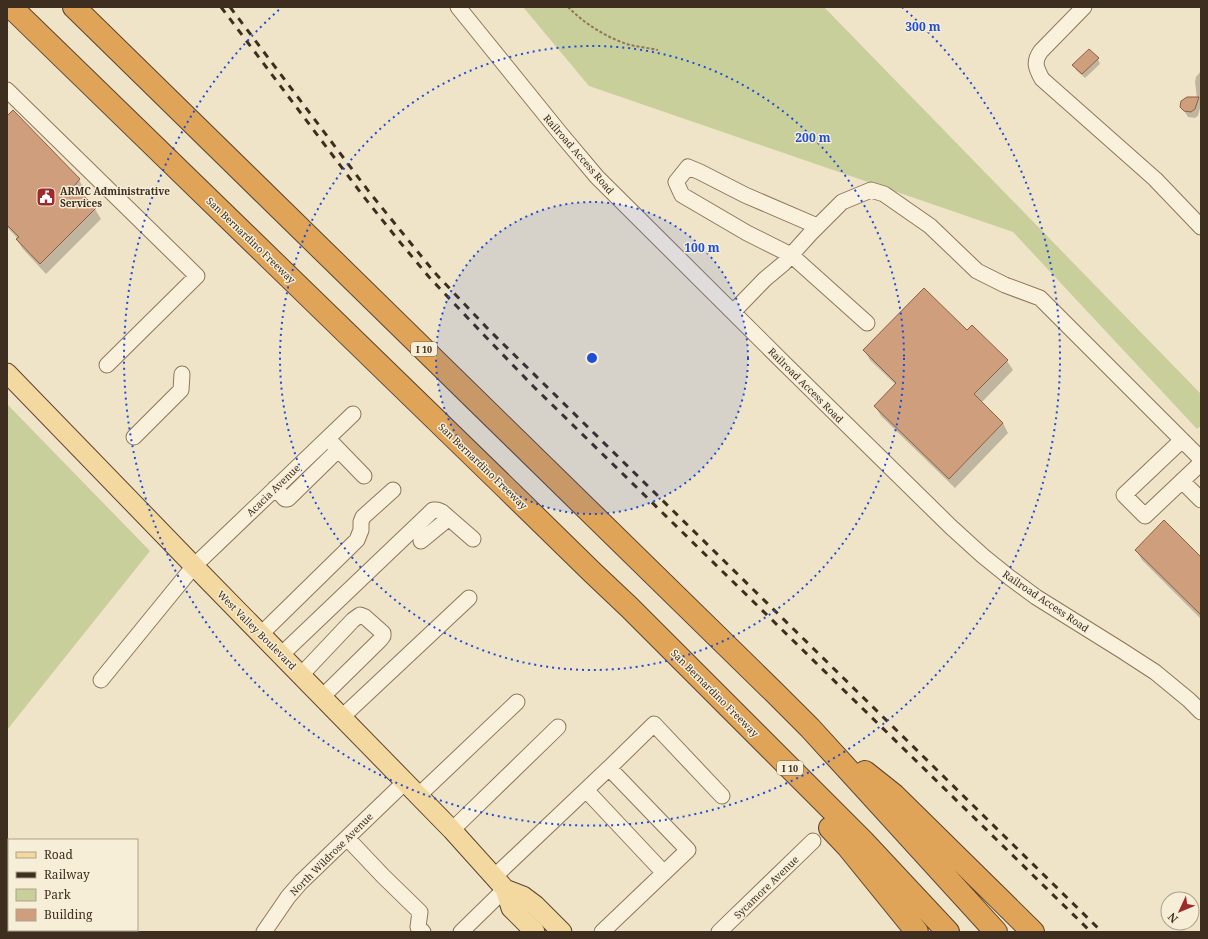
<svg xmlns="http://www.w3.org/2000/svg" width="1208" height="939" font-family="'Noto Serif',serif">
<rect width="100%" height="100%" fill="#f0e4c8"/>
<path fill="#c9cf9b" d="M523 7H824L1201 394V426L1197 429 1013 232 589 86Z
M7 404 150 551 7 730Z"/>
<path fill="#0003" d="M1098 59 1100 64 1085 78 1076 70 1074 65Z
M1201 71V104L1198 116 1195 118 1188 117 1181 106 1182 102 1185 98H1197L1195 82 1196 77Z
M7 117 79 180 85 190 81 194 95 209 101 219 46 274 23 249 17 240 18 239 7 227Z
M967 331 1007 361 1013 370 981 403 1003 423 1008 433 955 488 881 416 875 406 896 385 870 360 864 350Z
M1136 550 1201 558V619L1142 560Z"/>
<path fill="#cf9f7d" stroke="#8d5f41" d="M1089 49 1099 58 1082 74 1072 65Z
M1187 97H1199L1195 109 1191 112 1184 111 1180 107 1181 101Z
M13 110 80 179 74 186 96 208 40 264 16 239 19 237 7 225V116Z
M924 288 967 330 972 325 1008 360 974 394 1003 423 949 479 874 406 896 383 863 350Z
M1164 520 1201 557V615L1135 550Z"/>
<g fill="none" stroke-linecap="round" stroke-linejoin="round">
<defs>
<path id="minor" d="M458 7 560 133 597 177 788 367 951 527 983 556 1009 577 1036 597 1121 650 1155 672 1189 700 1201 712
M1084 7 1041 51C1033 62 1036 68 1042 79L1155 179 1201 227
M7 90 197 276 107 365
M817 226 745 195 700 172 688 167 676 182 682 195 747 233 791 255 867 323
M733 312 765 279 783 264 810 234 842 202 871 190 884 194 930 226 977 271 1005 285 1040 298 1201 459
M134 437 181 390 182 374
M1182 440 1124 495 1145 516 1201 463
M331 442 364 476
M1182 481 1201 500
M275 488 285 499H288L338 450
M421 541 449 518
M261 634 357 540 361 530V522L363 517 393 490
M281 655 433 510H437L442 512 473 539
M301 675 353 620 360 615 365 617 383 633V636L380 640 322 697
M101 680 194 566 353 414
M342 717 469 598
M609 768 654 724 722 796
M586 790 664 873
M419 795 517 702
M452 830 558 727
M347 838 383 876 420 912 418 927 423 932
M494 877 609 768 688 850 602 932
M264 932 288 897 301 882 406 781
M461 932 505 889
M719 932 813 841"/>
<path id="major" d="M7 373 194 566 452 830 505 889 511 908 535 932
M505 889 523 896 535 905 562 932"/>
<path id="highway" d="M11 7 503 485 593 573 629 607 863 841 948 932
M74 7 775 693 810 728 996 932
M865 772 894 795 1033 932
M830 828 848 847 917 932"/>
</defs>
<use href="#minor" stroke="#8d765c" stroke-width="17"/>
<use href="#major" stroke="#5b4430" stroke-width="21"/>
<use href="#highway" stroke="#5b4430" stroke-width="24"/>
<path stroke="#8d765c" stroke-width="2" stroke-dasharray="3 2" stroke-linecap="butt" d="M568 7C585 24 607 38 630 45 639 47 649 48 658 50"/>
<use href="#minor" stroke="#faf1dc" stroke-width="15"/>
<use href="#major" stroke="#f3d9a0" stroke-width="19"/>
<use href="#highway" stroke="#e0a458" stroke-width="22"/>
<path stroke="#3d2e20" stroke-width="3" stroke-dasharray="7 7" stroke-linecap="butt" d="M221 7 364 197 399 241 429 277 483 334 533 386 1091 932
M230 7 370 193 435 273 489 330 1102 932"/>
</g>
<circle cx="592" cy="358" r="156" fill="#1d4ed8" fill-opacity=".12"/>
<g fill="none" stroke="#1d4ed8" stroke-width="2" stroke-dasharray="2 4">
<circle cx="592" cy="358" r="156"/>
<circle cx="592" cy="358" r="312"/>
<path d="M902 7A468 468 0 1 1 282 7"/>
</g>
<defs>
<symbol id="civic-square" viewBox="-11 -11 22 22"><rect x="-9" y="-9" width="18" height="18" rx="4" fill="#9e2a2b" stroke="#f7eed8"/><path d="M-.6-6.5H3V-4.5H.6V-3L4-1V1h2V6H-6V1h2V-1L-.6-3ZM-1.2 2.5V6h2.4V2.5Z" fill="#fff"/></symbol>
</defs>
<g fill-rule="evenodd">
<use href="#civic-square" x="35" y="186" width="22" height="22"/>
</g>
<g text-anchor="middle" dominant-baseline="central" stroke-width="3" stroke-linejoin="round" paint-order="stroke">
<g fill="#f7eed8" stroke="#756857" stroke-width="1">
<rect x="411" y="342" width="26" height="14" rx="3"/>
<rect x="777" y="761" width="26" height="14" rx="3"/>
</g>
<g font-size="9" font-weight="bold" fill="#3d2e20">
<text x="424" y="349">I 10</text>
<text x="790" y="768">I 10</text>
</g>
<g font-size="10" fill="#3d2e20" stroke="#f7eed8">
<text transform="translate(579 154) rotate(49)">Railroad Access Road</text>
<text transform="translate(251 240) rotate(44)">San Bernardino Freeway</text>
<text transform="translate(806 385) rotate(45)">Railroad Access Road</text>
<text transform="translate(483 466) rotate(44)">San Bernardino Freeway</text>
<text transform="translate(273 490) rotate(-44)">Acacia Avenue</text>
<text transform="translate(1046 601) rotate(34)">Railroad Access Road</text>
<text transform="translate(257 630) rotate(45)">West Valley Boulevard</text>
<text transform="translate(715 693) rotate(45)">San Bernardino Freeway</text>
<text transform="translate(331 854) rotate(-45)">North Wildrose Avenue</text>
<text transform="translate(766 887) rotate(-44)">Sycamore Avenue</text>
</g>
<g font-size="10" font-weight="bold" fill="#3d2e20" stroke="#f7eed8" text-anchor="start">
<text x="60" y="191">ARMC Administrative<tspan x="60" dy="12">Services</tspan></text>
</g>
</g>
<circle cx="592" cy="358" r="6" fill="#1d4ed8" stroke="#f7eed8" stroke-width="2"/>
<g font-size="12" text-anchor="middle" font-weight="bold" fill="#1d4ed8" stroke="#f7eed8" stroke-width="3" stroke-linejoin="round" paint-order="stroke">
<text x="923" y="31">300 m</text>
<text x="813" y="142">200 m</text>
<text x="702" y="252">100 m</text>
</g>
<rect width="1208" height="939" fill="none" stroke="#3d2e20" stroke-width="16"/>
<rect x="8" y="839" width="130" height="92" fill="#f7eed8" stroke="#ada18e"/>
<rect x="16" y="852" width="20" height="6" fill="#f3d9a0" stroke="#ada18e"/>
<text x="44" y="859" font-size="12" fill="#3d2e20">Road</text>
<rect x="16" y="872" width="20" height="6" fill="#3d2e20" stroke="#ada18e"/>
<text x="44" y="879" font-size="12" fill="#3d2e20">Railway</text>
<rect x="16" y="889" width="20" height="12" fill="#c9cf9b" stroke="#ada18e"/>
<text x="44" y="899" font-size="12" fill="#3d2e20">Park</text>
<rect x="16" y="909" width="20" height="12" fill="#cf9f7d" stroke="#ada18e"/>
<text x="44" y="919" font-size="12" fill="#3d2e20">Building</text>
<g transform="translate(1180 911) rotate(226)"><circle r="19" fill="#f7eed8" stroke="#ada18e"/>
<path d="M0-3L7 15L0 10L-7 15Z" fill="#9e2a2b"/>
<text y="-6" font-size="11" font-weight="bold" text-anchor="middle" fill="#3d2e20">N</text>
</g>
</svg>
